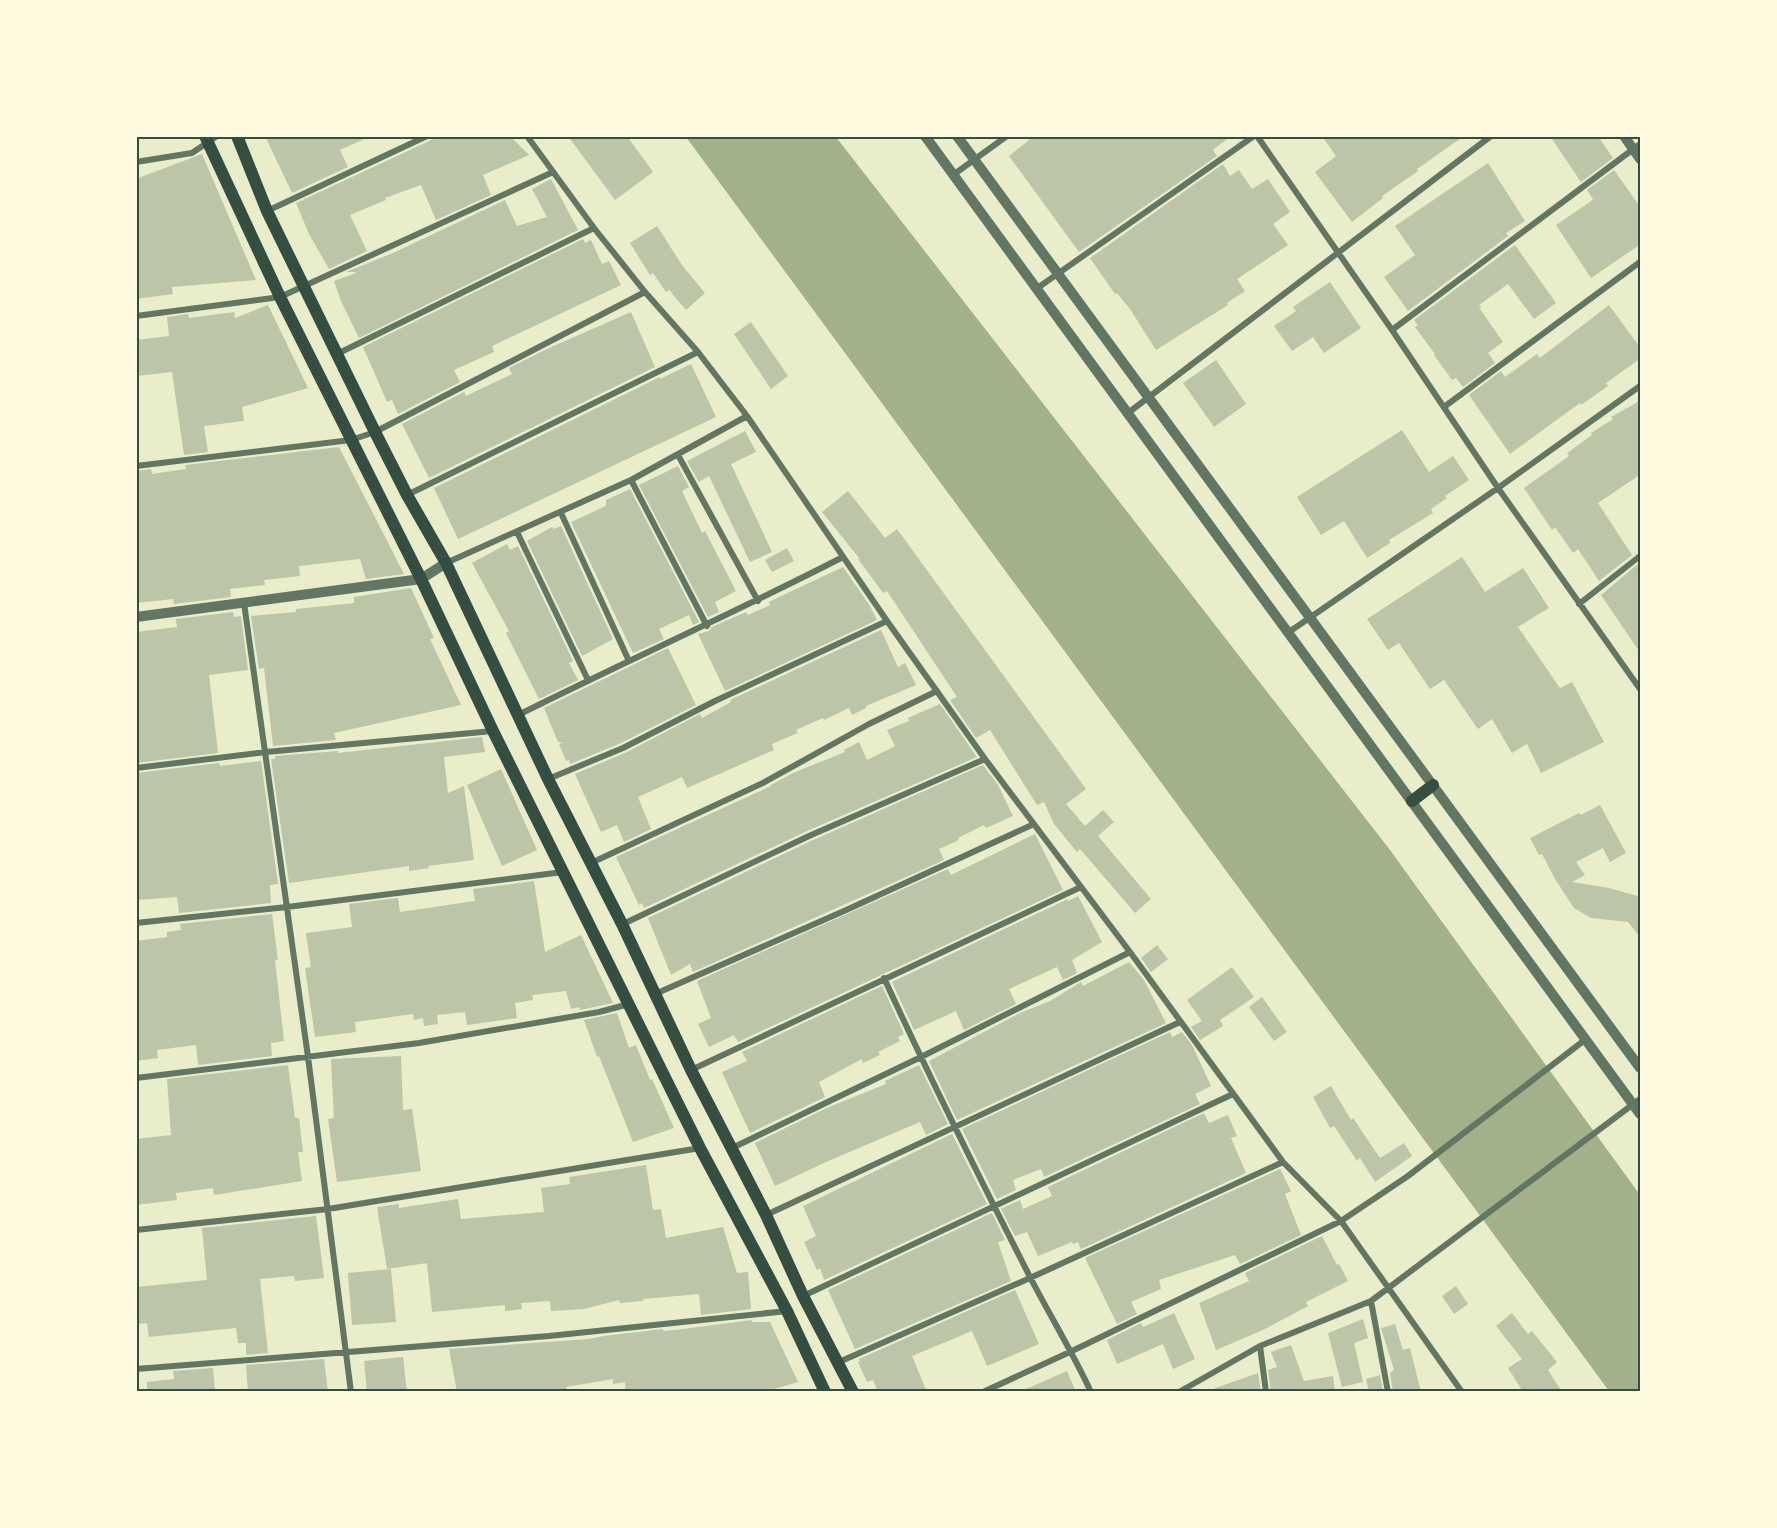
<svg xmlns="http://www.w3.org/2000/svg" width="1777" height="1528" font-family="'Golos Text',sans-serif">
<rect width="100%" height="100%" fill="#e9edc9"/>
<path fill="#a3b18a" d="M686 137H836L1390 850 1640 1195V1391H1609Z"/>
<path fill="#bcc5a7" d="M265 136H371L340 150 348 167 292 193Z
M440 136H510L529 155 483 175 491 195 436 220 421 185 385 198 386 200 350 215 367 251 329 269 309 234 296 203Z
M568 136H627L653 172 615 200Z
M1034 136H1231L1213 150 1217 156 1079 252 1009 156Z
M1322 136H1464L1417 169 1418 171 1382 196 1383 198 1352 222 1315 172 1336 156Z
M1550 136H1598L1613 158 1581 182Z
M202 154 256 280 172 287 173 294 136 299V179Z
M1488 163 1525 221 1506 233 1508 236 1408 311 1384 277 1415 255 1395 226Z
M1223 164 1230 176 1239 170 1252 189 1268 179 1290 212 1273 224 1288 245 1237 279 1245 291 1227 303 1228 305 1156 350 1130 309 1117 293 1115 294 1090 258Z
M1614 170 1641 208V244L1591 278 1556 225 1590 202 1593 199 1587 190Z
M551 179 578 230 359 338 341 301 334 281 356 273 355 272H346L393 253 505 200 517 226 547 217 532 189Z
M657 226 682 265 705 293 686 310 669 290 666 292 653 273 650 275 630 243Z
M583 239 585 243 591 240 602 264 609 261 621 285 492 346 494 352 454 370 460 382 398 414 392 400 387 402 363 347Z
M1515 245 1556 303 1534 319 1508 284 1479 305 1481 307 1480 309 1503 342 1488 353 1495 363 1463 387 1456 378 1452 380 1434 355 1435 354 1415 327 1418 325 1414 320Z
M1330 282 1361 328 1324 353 1313 337 1292 351 1274 326 1296 311 1293 307Z
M268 305 308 388 242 407 244 421 204 426 208 452 184 455 172 372 136 376V340L169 336 167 317 188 314 189 318 234 312 235 318Z
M1609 305 1641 349V358L1606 383 1608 386 1581 405 1580 403 1510 454 1469 395 1501 371 1505 377 1537 354 1540 358Z
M631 312 655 367 429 478 402 424 464 392 466 396 512 374 509 368 549 348Z
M751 322 788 376 771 389 734 334Z
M1216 360 1246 404 1214 427 1183 383Z
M691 364 716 417 458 539 434 488 660 377V379Z
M1641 400V474L1598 503 1632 555 1599 581 1578 549 1573 553 1555 527 1552 530 1524 488 1569 456 1567 453 1592 435 1591 433 1613 419 1611 417Z
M1402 430 1429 472 1453 456 1469 480 1445 496 1447 498 1431 509 1433 513 1389 540 1390 543 1367 558 1344 521 1321 535 1297 497Z
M745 431 756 452 731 464 772 552 750 562 709 476 699 482 687 461Z
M339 447 404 574 366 579 360 559 299 566 300 576 264 580 265 585 230 589 231 597 174 604 173 599 136 603V471L151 469 152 474 186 469 185 465Z
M678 466 689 487 682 491 702 533 705 531 736 591 715 602 719 612 708 617 639 485Z
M630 489 699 622 693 625 689 615 659 629 664 639 633 653 571 522 606 506V500Z
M848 491 885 538 897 529 1086 789 1066 804 1085 826 1103 810 1114 822 1098 836 1151 899 1135 913 1080 849 1077 852 1054 824 1044 802 1037 805 990 730 976 738 950 700 957 697 887 591 883 593 858 559H860L822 512Z
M561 526 613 639 582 656 527 541 552 527 554 529Z
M507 544 510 550 518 546 573 661 569 663 578 680 539 699 506 633 509 631 472 563Z
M787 548 794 561 772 572 765 560Z
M1462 557 1485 592 1523 568 1549 608 1518 627 1560 688 1572 682 1604 742 1541 773 1527 744 1512 753 1492 719 1478 729 1444 680 1430 689 1399 643 1388 650 1367 619Z
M1638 564 1641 567V654L1601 595Z
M843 567 870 606 877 620 725 691 698 634 709 631 712 627 746 612 748 615 770 605 769 602 779 597Z
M411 588 434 638 430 639 461 705 334 733 336 740 273 746 264 668 259 669 251 616 296 612V609L354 603V597Z
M233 612 234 617 241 616 248 670 209 675 218 753 136 763V632L177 627 176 619Z
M881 630 898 667 905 663 916 685 866 706V708L852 715 849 708 824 720 823 718 796 730 798 733 772 744 774 750 687 788 682 777 638 797 651 829 624 842 617 825 601 832 575 774 625 753 700 714 702 718 731 702 730 700Z
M668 648 696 705 621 743 570 764 569 760 566 761 559 744 563 742H558L544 708Z
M940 704 977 757 807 831 644 908 642 903 639 905 616 857 771 786V785L793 773 845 752 844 750 859 742 867 760 895 746 887 730 909 721 908 718Z
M482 737 485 752 444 757 448 793 464 786 474 860 428 866 429 868 409 871V866L289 883 271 759H275V756L338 751V753Z
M261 761 278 884 270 885 271 903 179 913 177 897 136 900V773L219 763 220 766Z
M983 765 998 785 1013 816 986 828 984 825 958 838 959 840 939 849 944 860 693 972 690 964 671 975 648 918 811 841Z
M501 769 537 850 502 866 467 785Z
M1600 805 1626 853 1610 862 1603 848 1576 862 1585 875 1572 882 1609 888 1641 897V938L1628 922 1591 918 1574 908 1555 879 1542 854 1539 855 1530 838 1579 813 1581 815Z
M1035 834 1063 890 738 1042 734 1035 709 1047 698 1024 711 1018 697 981 948 869 951 875Z
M534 881 545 952 581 935 613 1003 580 1010 579 1007 571 1009 566 991 532 995 533 1000 515 1003 517 1018 467 1025 465 1012 437 1015 438 1024 424 1026 423 1018 414 1020 413 1014 355 1022 356 1032 315 1037 305 968 311 967 306 933 352 927 349 904 398 898 400 912 475 901 473 889Z
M1078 896 1102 942 1072 960 1077 973 1063 980 1057 967 1009 989 1016 1004 964 1030 956 1011 914 1030 892 982 1068 899V901Z
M272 914 278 960H275L284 1041 271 1043 272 1056 198 1065 196 1045 157 1050 158 1058 136 1061V997H139L136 979V941L167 937V932L181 930 180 924Z
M1157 945 1168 959 1151 972 1141 958Z
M1129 962 1144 980 1166 1023 957 1120 929 1061 1020 1013 1050 1001 1081 982 1083 986Z
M1232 967 1254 997 1220 1020 1223 1026 1200 1040 1191 1027 1202 1021 1187 1000Z
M882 986 904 1034 898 1037 900 1041 878 1052 880 1055 863 1063 862 1059 819 1082 825 1097 750 1133 722 1072 747 1061 742 1052Z
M1262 997 1287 1032 1274 1041 1249 1007Z
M617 1013 629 1048 636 1045 650 1080 652 1079 674 1128 633 1142 599 1056 597 1057 584 1020Z
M1170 1032 1172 1037 1182 1032 1192 1045 1211 1086 1195 1094 1200 1104 1044 1177 1041 1169 1013 1180 1016 1190 997 1199 962 1129Z
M401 1056 403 1110 412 1109 421 1171 337 1182 328 1119 334 1118 331 1059Z
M288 1065 295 1118H299L303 1152H298L302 1181 214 1195 213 1188 176 1193 177 1200 136 1205V1139L171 1135 167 1079Z
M919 1065 948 1124 926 1135 920 1122 826 1162 775 1186 755 1143 829 1107 886 1084 885 1081Z
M1331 1086 1351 1120 1353 1118 1380 1158 1404 1143 1412 1156 1375 1182 1360 1158 1357 1161 1334 1126 1330 1128 1313 1097Z
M1204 1113 1209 1123 1228 1115 1237 1136 1231 1138 1246 1173 1081 1249 1078 1242 1073 1244 1072 1242 1038 1256 1027 1232 1015 1236 1001 1209 1020 1200 1023 1209 1052 1196 1048 1187Z
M952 1134 987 1204 824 1280 820 1268 817 1270 804 1242 816 1236 803 1206Z
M646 1165 653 1210 661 1209 666 1238 723 1227 737 1273 748 1272 751 1309 701 1315 699 1294 643 1299V1301L620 1303 619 1300 584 1309 551 1311 550 1301 521 1303 522 1309 505 1311V1305L432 1312 427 1263 387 1269 377 1207 399 1204V1208L458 1199 461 1219 544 1212 541 1188 570 1184 569 1177Z
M1280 1169 1291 1191 1285 1194 1301 1235 1240 1264 1235 1255 1159 1280 1161 1289 1131 1302 1137 1314 1117 1324 1085 1258Z
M992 1213 1005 1240 998 1242 1011 1281 855 1349 828 1290Z
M316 1216 324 1278 295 1281 294 1276 260 1279 268 1353 246 1355V1343H238L236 1328 149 1337 147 1323 136 1324V1287L207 1280 202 1228Z
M1322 1236 1337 1265 1339 1264 1348 1281 1306 1302 1308 1306 1263 1330 1216 1350 1199 1303 1249 1281 1245 1273Z
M391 1269 396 1322 352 1325 348 1273Z
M1456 1286 1468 1304 1454 1314 1442 1296Z
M1015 1290 1039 1344 987 1366 972 1331 912 1356 927 1392H878L873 1380 867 1382 858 1362 860 1361 859 1359Z
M1174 1313 1195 1359 1173 1369 1163 1344 1117 1364 1107 1340 1141 1323 1143 1327Z
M1512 1313 1528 1334 1532 1331 1557 1362 1548 1370 1562 1392H1523L1508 1368 1522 1359 1496 1326Z
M1363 1319 1368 1338 1354 1343 1363 1382 1342 1387 1328 1333Z
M752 1320V1322H770L798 1382 764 1392H626L625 1382 613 1384V1379L566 1387 567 1392H457L449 1349 589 1339 604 1336 663 1329V1331L675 1330Z
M1395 1324 1403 1350 1410 1348 1421 1392H1393L1390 1373 1394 1370 1381 1328Z
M1291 1345 1304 1381 1333 1376 1335 1392H1271L1268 1370 1277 1367 1271 1352Z
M403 1357 407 1392H367L364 1361Z
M324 1359 328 1392H248L246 1365Z
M213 1368 215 1392H147V1382L174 1379 173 1371Z
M1067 1371 1076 1392H1019Z
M1258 1373 1261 1392H1213V1389Z
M1380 1375 1383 1392H1369L1366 1379Z"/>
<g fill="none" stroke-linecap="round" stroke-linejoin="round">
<path stroke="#617663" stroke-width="6" d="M527 136 594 228 645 292 698 352 747 416 887 621 985 759 1130 952 1283 1162 1341 1221 1462 1392
M1257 136 1392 330 1498 488 1640 689
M136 162 192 153 217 136
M953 175 1007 136
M267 211 427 136
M1036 289 1254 136
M136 316 280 297 553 172
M1392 330 1640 144
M337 354 594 228
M1444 407 1640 262
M1128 413 1491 136
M678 455 758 601
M136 466 351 440 375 432 645 292
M631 480 707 626
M407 495 698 352
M561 513 629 661
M517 532 588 680
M446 563 631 480 747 416
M244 603 308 1057 351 1392
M1579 604 1640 556
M1289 632 1498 488 1640 386
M518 715C626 661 736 612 843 557
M136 768 266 752 493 731
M548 779 623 748 715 701 887 621
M591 863 763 783 869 724 937 691
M136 923 287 907 563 872
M623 924 809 836 985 759
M884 978C930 1078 979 1177 1029 1275 1049 1314 1072 1351 1091 1392
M655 994 844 911 1034 824
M691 1070 1081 887
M136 1078 419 1043 599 1012 629 1004
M732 1148 921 1057 1130 952
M766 1215 1180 1022
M136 1230 328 1209 700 1148
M803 1296 1233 1094
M1371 1301 1388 1392
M1260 1346 1266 1392
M839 1362 1030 1278 1283 1162
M136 1369 549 1336 787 1311
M983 1392 1072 1351 1341 1221 1408 1176 1586 1039
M1179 1392 1260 1346 1371 1301 1640 1099"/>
<path stroke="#617663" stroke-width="10" d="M925 136 1640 1114
M957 136 1640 1068
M1624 136 1640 159
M136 617 421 579 446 563"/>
<path stroke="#344e41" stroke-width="12" d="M205 136 280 297 421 579 493 731 700 1148 787 1311 825 1392
M237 136 267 211 375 432 407 495 446 563 548 779 622 924 691 1070 766 1215 803 1296 853 1392
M1412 801 1433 785"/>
</g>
<rect width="1777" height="1528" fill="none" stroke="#fefae0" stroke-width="276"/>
<rect x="138" y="138" width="1501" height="1252" fill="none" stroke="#344e41" stroke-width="2"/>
</svg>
